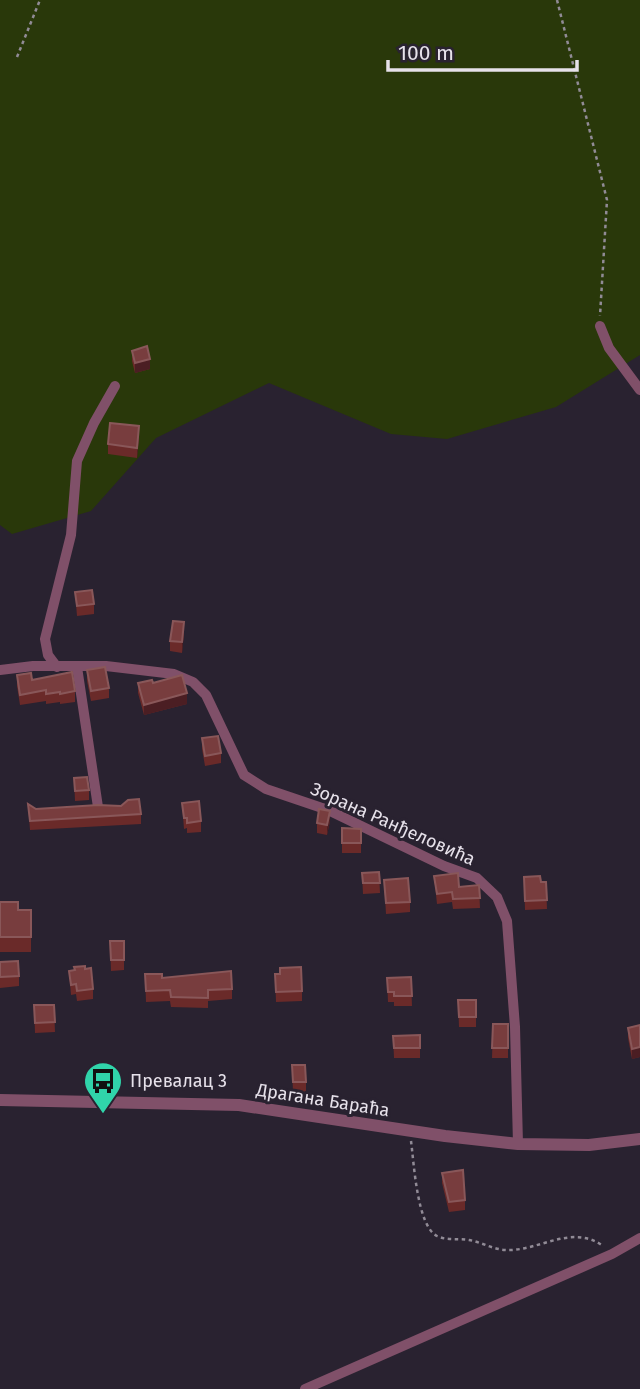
<svg xmlns="http://www.w3.org/2000/svg" width="640" height="1389" font-family="'Fira Sans',sans-serif">
<rect width="100%" height="100%" fill="#292230"/>
<path fill="#29380a" d="M0 0H640V355L556 407 447 439 391 434 269 383 156 438 91 511 12 534 0 525Z"/>
<g fill="none" stroke-linecap="round" stroke-linejoin="round">
<path stroke="#918b96" stroke-width="2.5" stroke-dasharray="3.5 3.5" stroke-linecap="butt" d="M557 0 607 200 600 316
M17 57 40 0
M411 1141C414 1163 417 1226 437 1236 447 1241 458 1238 469 1240 481 1242 492 1249 505 1250 538 1252 572 1223 603 1246"/>
<path stroke="#805069" stroke-width="10" d="M600 326 609 348 640 390
M57 667 48 655 45 639 71 535 77 461 94 423 115 386
M77 667 98 807
M0 670 33 666H106L174 674 193 682 206 695 244 775 266 789 328 810 444 866 477 878 497 897 507 921 515 1027 518 1144
M305 1389 612 1254 640 1238"/>
<path stroke="#805069" stroke-width="12" d="M0 1100 239 1105 445 1136 518 1144 589 1145 640 1139"/>
</g>
<path fill="#6a2a29" d="M132 351 150 369 135 373 132 361Z
M139 436 137 458 108 454V444Z
M75 592 94 604V614L77 616Z
M184 633 182 653 170 651V641Z
M87 670 109 688V698L91 701 87 681Z
M17 675 75 691V702L60 704V702L46 704V701L20 705 17 686Z
M138 683 187 704 144 715 138 693Z
M202 738 221 753V763L205 766 202 749Z
M74 778 89 790V800L75 801Z
M182 803 201 821V832L187 833V828L184 829Z
M28 804 36 809 141 814V824L30 830Z
M330 821 327 835 317 833V823Z
M342 828 361 829V853H342Z
M379 872 380 893 363 894 362 873Z
M434 876 459 887 479 885 480 908 453 909 452 902 437 904Z
M524 877 541 882H546L547 909 525 910Z
M384 880 410 902V912L386 914Z
M0 902 18 910H31V952H0Z
M110 941H124V970L111 971Z
M0 962 19 976V986L0 988Z
M85 969 93 989V999L77 1001 76 994 71 995 69 971Z
M145 974 162 978 232 989V999L208 1001V1008L171 1007 170 1001 146 1002Z
M275 974H280L302 991V1001L276 1002Z
M411 977 412 1006H394V1002H388L387 978Z
M458 1000H476V1027H459Z
M34 1005H54L55 1032 35 1033Z
M493 1024H508V1058H492Z
M640 1025V1057L632 1059 628 1038V1028Z
M420 1035V1058H394L393 1036Z
M292 1065 306 1082V1092L293 1093Z
M442 1173 465 1200V1210L449 1212 442 1183Z"/>
<path fill="#4b1e23" d="M150 359V369L135 373V363Z
M139 426V436L137 458V448Z
M184 622V633L182 653V642Z
M187 693V704L144 715V705Z
M330 811V821L327 835V825Z
M640 1047V1057L632 1059V1049Z"/>
<path fill="#783d3e" stroke="#895759" stroke-width="2" d="M147 346 150 359 135 363 132 351Z
M110 423 139 426 137 448 108 444Z
M92 590 94 604 77 606 75 592Z
M173 621 184 622 182 642 170 641Z
M105 667 109 688 91 691 87 670Z
M72 672 75 691 60 694V692L46 694V690L20 695 17 675 31 673 32 680Z
M182 675 187 693 144 705 138 683 152 680 153 683Z
M218 736 221 753 205 756 202 738Z
M87 777 89 790 75 791 74 778Z
M139 799 141 814 30 821 28 804 36 809 98 805 121 806 128 800Z
M199 801 201 821 187 823V818H184L182 803Z
M319 809 330 811 327 825 317 823Z
M342 828 361 829V843H342Z
M379 872 380 883H363L362 873Z
M458 873 459 887 479 885 480 898 453 899 452 892 437 894 434 876Z
M540 876 541 882H546L547 900 525 901 524 877Z
M408 878 410 902 386 903 384 880Z
M0 902H18V910H31V937H0Z
M110 941H124V960H111Z
M18 961 19 976 0 977V962Z
M85 966V969L91 968 93 989 77 991 76 984 71 985 69 971 75 970 74 967Z
M301 967 302 991 276 992 275 974H280V968Z
M231 971 232 989 208 990V998L171 997 170 990 146 991 145 974H162V978Z
M411 977 412 996H394V992H388L387 978Z
M458 1000H476V1017H459Z
M34 1005H54L55 1022 35 1023Z
M493 1024H508V1048H492Z
M640 1025V1047L632 1049 628 1028Z
M420 1035V1048H394L393 1036Z
M292 1065H305L306 1082H293Z
M463 1170 465 1200 449 1202 442 1173Z"/>
<defs>
<symbol id="bus-pin" viewBox="-11 -11 22 30"><path d="M0 17L-7.5 6A9.5 9.5 0 1 1 7.5 6Z" fill="#30d4aa" stroke="#292230"/><path d="M-5-6H5V4H4V6H2V4H-2V6H-4V4H-5ZM-3.5-4V0h7V-4ZM-3.5 1.2v1.5H-2V1.2ZM2 1.2v1.5H3.5V1.2Z" fill="#111"/></symbol>
</defs>
<g fill-rule="evenodd">
<use href="#bus-pin" x="81" y="1059" width="44" height="60"/>
</g>
<g text-anchor="middle" dominant-baseline="central" stroke-width="6" stroke-linejoin="round" paint-order="stroke">
<g font-size="18" fill="#e6e1ea" stroke="#292230">
<text transform="translate(393 824) rotate(24)">Зорана Ранђеловића</text>
<text transform="translate(323 1100) rotate(9)">Драгана Бараћа</text>
</g>
<g font-size="18" fill="#e6e1ea" stroke="#292230" text-anchor="start">
<text x="130" y="1081">Превалац 3</text>
</g>
</g>
<path d="M388 60v10h189v-10" fill="none" stroke="#e6e1ea" stroke-width="3.5"/>
<text x="398" y="60" font-size="21" fill="#e6e1ea" stroke="#292230" stroke-width="5" paint-order="stroke">100 m</text>
</svg>
